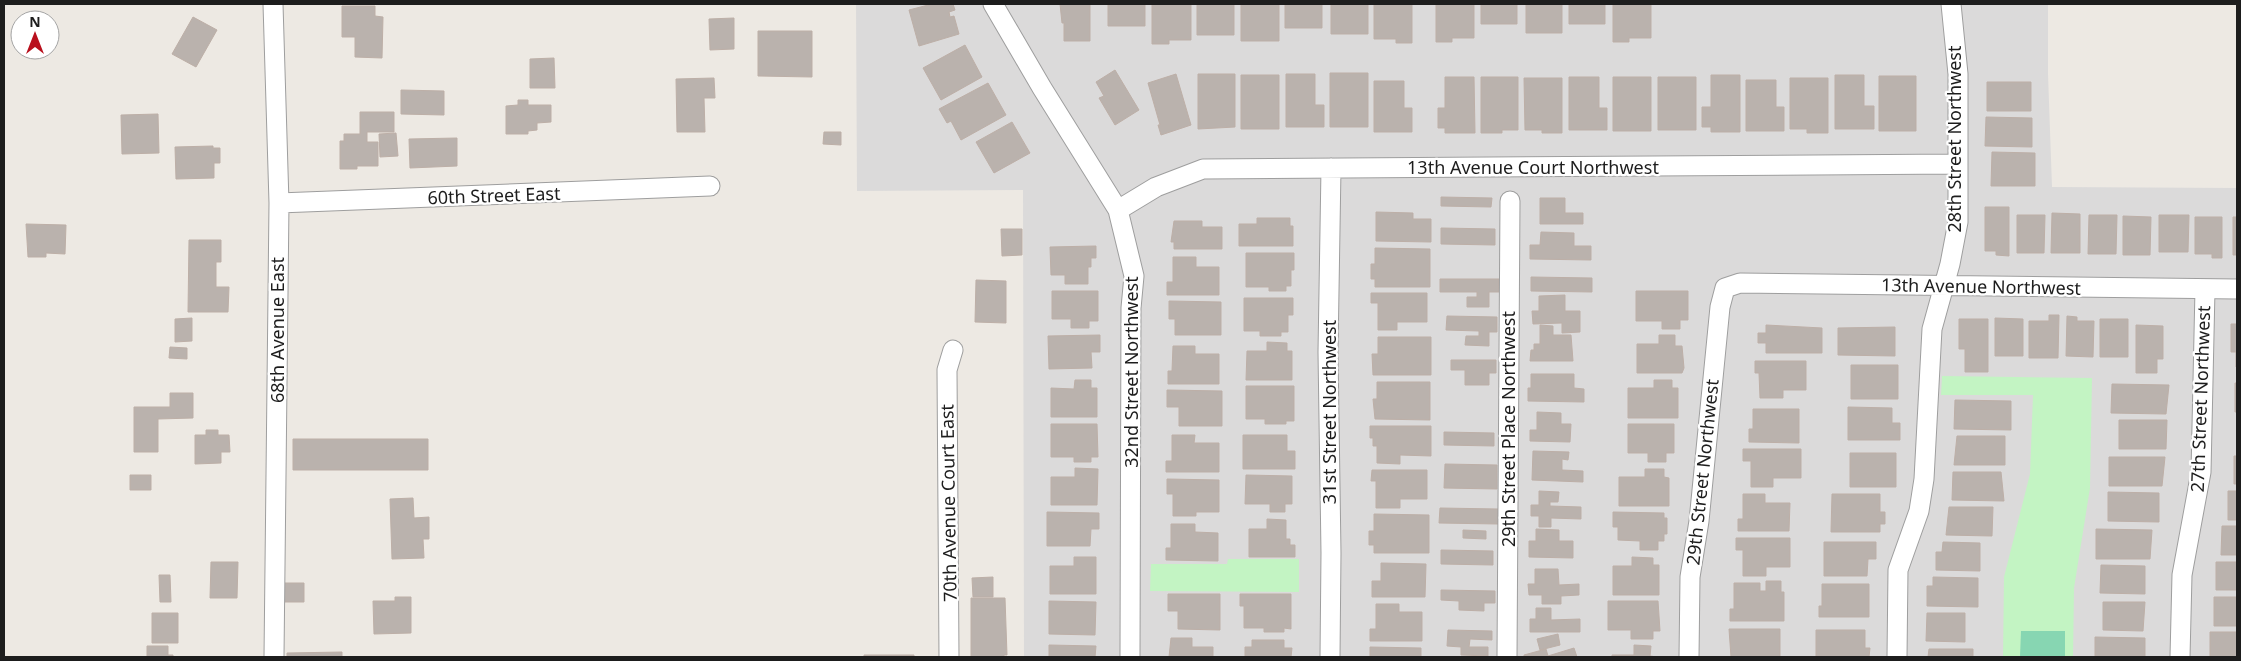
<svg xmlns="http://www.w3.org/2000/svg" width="2241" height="661" font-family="'Noto Sans',sans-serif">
<rect width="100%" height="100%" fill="#ede9e3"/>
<path fill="#dbdada" d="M856 4H2048V74L2052 187 2237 188V657H1024L1023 190 857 191Z"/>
<path fill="#c3f4c3" d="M1942 376 2092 378 2090 488 2074 588 2073 657H2003L2004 577 2030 474 2033 395H1941Z
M1228 559H1299V592L1150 591 1151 564H1227Z"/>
<path fill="#87d6b2" d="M2021 631H2065V657H2020Z"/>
<path fill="#bab2ad" stroke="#bdafa7" d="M932 4H953L955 10 949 12 950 17 954 16 959 34 919 46 909 10Z
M1060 4H1090V41H1064V23H1062Z
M1108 4H1145V26H1108Z
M1152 4H1191V40H1169V44H1152Z
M1197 4H1234V35H1197Z
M1241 4H1279V41H1241Z
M1285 4H1322V28H1285Z
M1331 4H1368V34H1331Z
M1374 4H1412V43H1396V39H1374Z
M1436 4H1474V38H1452V42H1436Z
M1481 4H1517V24H1481Z
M1526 4H1562V33H1526Z
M1569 4H1605V24H1569Z
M1613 4H1651V38H1629V42H1613Z
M342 6H375V16L383 17 382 58 355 57V37H342Z
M193 17 217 30 196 67 172 54Z
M734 18V49L710 50 709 19Z
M758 31H812V77L758 76Z
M965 45 982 77 941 100 923 68Z
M554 58 555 88H530V59Z
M1115 70 1139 110 1115 125 1099 98 1104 96 1096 82Z
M1330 73H1368V127H1330Z
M1176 74 1191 125 1161 135 1158 125H1160L1148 83Z
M1198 74H1235V127L1198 129Z
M1286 74H1315V105H1324V127H1286Z
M1241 75H1279V129H1241Z
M1711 75H1740V132H1711V127H1702V107H1711Z
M1835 75H1864V106H1874V129H1835Z
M1879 76H1916V131H1879Z
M1445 77H1474L1475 133H1445V128H1438V108H1445Z
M1481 77H1518V130H1502V133H1481Z
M1569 77H1599V108H1607V130H1569Z
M1613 77H1651V131H1613Z
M1658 77H1696V130H1658Z
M714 78 715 98H704L705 132H677L676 79Z
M1524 78H1562V133H1542V130H1525Z
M1790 78H1828V133H1807V129H1790Z
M1746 80H1776V107H1784V131H1746Z
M1374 81H1404V108H1412V132H1374Z
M1987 82H2031V111H1987Z
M988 83 1006 115 961 140 951 121 947 123 939 109Z
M401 90 444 91V115L401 114Z
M518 100H528V105H551V122L537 123V130L528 131V134H506V106L518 105Z
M360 112H394V132H367V142H378V166H357V169H340V141H344V134H360Z
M158 114 159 153 122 154 121 115Z
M1986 117 2032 118V147L1985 146Z
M1012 122 1030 153 994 173 976 142Z
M824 132H841V145L823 144Z
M396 133 398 156 380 157 379 134Z
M457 138V166L410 168 409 139Z
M213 146V148H220V163H214V178L176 179 175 147Z
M1992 152 2035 153V186H1991Z
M1441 197 1492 198 1491 207 1441 206Z
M1540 198H1565V213H1583V224H1540Z
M1985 207H2009V256L1996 255V251H1985Z
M1376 212 1413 213V219H1431V242L1376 241Z
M2052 213 2080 214V253H2051Z
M2017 215H2045L2044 253H2017Z
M2089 215H2117L2116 254H2088Z
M2159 215H2189L2188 252H2159Z
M2123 216 2151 217 2150 255H2123Z
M2195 217H2222V258H2212V254H2195Z
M2233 217H2237V255H2233Z
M1257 218H1290V226H1293V246H1239V224H1257Z
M1174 221H1202V227H1222V249H1174V242H1171Z
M26 224 66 225 65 254 46 253V257H28Z
M1441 228 1495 229V245L1441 244Z
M1001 229H1022V255L1002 256Z
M1541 232 1574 233V246H1591V260L1530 259V245H1540Z
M189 240H221V262H216V287H229L228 312H188Z
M1096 246V258H1091V267H1088V284H1065V275H1051L1050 247Z
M1375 248 1430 249V287H1375V279H1371V264H1375Z
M1246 253H1294V270H1291V286H1286V291H1269V287H1246Z
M1173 257H1196V267H1219V295H1167V282H1173Z
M1531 277 1592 278V292L1531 291Z
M1440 279H1499V292H1489V307H1467V297H1477V292H1440Z
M976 280 1006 281V323L975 322Z
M1052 291H1098V321H1089V328H1071V319H1052Z
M1636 291H1688V320H1680V329H1662V321H1636Z
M1371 293H1427V322H1397V330H1378V303H1371Z
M1565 295V311H1580V332L1562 333V323L1533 324 1532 311H1539V296Z
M1244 298H1293V315H1288V332H1281V336H1260V331H1244Z
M1169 301 1221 302V335H1175V319H1169Z
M2049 315H2059L2058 358H2029V321H2049Z
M1447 316 1497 317V332H1489V346L1465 345 1466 336H1479V331L1446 330Z
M2067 316 2077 317V321H2094L2093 357 2066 356Z
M192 318V341L175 342V319Z
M1995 318 2023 319V356H1995Z
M1959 319H1988V372H1965V349H1959Z
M2100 319H2128V357H2100Z
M2231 324H2237V367H2236V352H2231Z
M1540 325 1553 326V335H1571L1573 361H1530L1531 350H1534V344H1540Z
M1766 325 1822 328V353H1766V343H1758V333H1766Z
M2136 325 2163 326V359H2157V373H2136Z
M1895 327V356L1838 355V328Z
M1100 335V352H1091L1092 368 1049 369 1048 336Z
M1659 335H1675V346H1682L1684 368 1682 373H1637V344H1659Z
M1378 337H1431V375H1373L1372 354H1378Z
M1267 342 1287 343V351H1292V380H1246L1247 351H1267Z
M1173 346H1195V354H1219V384H1168V371H1172Z
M170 347 187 348V359L169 358Z
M1451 360H1496V373H1489V385H1465V370H1451Z
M1755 361H1806V390H1783V398H1760L1759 373H1755Z
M1851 365H1898V399H1851Z
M1531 374H1574V388L1584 389V402L1528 401V388H1531Z
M1075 380H1091V388H1097V417H1051V388L1074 389Z
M1654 380H1672V388H1678V418H1628V388H1654Z
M1377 382H1430V420L1375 419 1373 399H1377Z
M2235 383H2237V412H2235Z
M2112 384 2169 385 2166 414 2111 413Z
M1246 386H1294V421H1286V424H1265V419H1246Z
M1167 390 1222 391V426H1179V407H1167Z
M170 393H193V418L158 419V452H134V407H170Z
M1955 400 2011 401V430L1954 429Z
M1848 407 1892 408V423H1900V440H1848Z
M1753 409H1799V443L1749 442V429H1753Z
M1537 412 1561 413V424H1571L1570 442 1530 441V430H1537Z
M2119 420H2167L2166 449H2119Z
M1051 424H1097L1098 457H1091V462H1074V457H1051Z
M1628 424H1674V453H1666V462H1648V453H1628Z
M1370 426H1431V456L1400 455V464L1377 463V446H1373V438H1370Z
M206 430H218V435H229L230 452H221V463L195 464V435H206Z
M1444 432 1494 433V446L1444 445Z
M1172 435H1195L1194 443H1219V472H1166V461H1172Z
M1243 435H1287V451H1295V469H1243Z
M1957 436H2005V465H1954Z
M293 439H428V470H293Z
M1743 449H1801V478H1773V487H1751V461H1743Z
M1533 451 1569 452 1568 460 1562 459V470L1583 471V482L1532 480Z
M1850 453H1896V487H1850Z
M2234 456H2237V484H2234Z
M2109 457H2165L2162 486H2109Z
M1445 464 1497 465V489L1444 488Z
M1075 468 1098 469 1097 505H1051V477H1075Z
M1645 469H1664V477L1669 478V506H1619V477H1645Z
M1372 470H1427V499H1400V508H1376V481H1371Z
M1953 472H2001L2004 501 1952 500Z
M130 475H151V490H130Z
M1246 475 1292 476V504H1285V512H1270V504H1245Z
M1167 479 1219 480V512H1196V516H1173V494H1167Z
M1539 491 1559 492 1558 502H1550V506L1581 507V519L1551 518V527H1539V516H1531V505H1539Z
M2228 491H2237V520H2228Z
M2108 492 2159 493V522L2108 521Z
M1743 494H1765V503H1790L1789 531H1738V519H1743Z
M1832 494H1880V512H1885V524H1880V532H1831Z
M413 498 414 518 429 517V539H423L424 558 392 559 390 499Z
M1949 507H1993L1992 536 1946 535Z
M1440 508 1498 509V524L1439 523Z
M1047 512 1099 513V529H1091L1090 546H1047Z
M1613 512 1664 513V518H1667V534H1664V541H1658V550H1640V541L1618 540V527H1613Z
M1374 514 1429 515V553H1374V545H1369V531H1374Z
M1267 519 1286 520V539H1290V545H1295V557H1249V529H1267Z
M1171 524H1195V532L1218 533V561L1166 560V548H1171Z
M2222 526H2237V555H2221Z
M1536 529 1559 530V541H1573V558L1529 557V541H1536Z
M2096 529 2152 530 2150 559H2096Z
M1463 530 1486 531V539L1463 538Z
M1736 538H1790V567H1766V576H1743V550H1736Z
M1824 542H1876V559H1868L1867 576H1824Z
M1943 542 1980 543V571L1936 570V552H1942Z
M1441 550 1493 551V565L1441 564Z
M1074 557H1096V594H1050V566H1074Z
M1632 557 1653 558V565H1659V595H1613V566H1632Z
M211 562H238L237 598H210Z
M2216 562H2237V590H2216Z
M1381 563 1426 564 1425 597H1372V581H1381Z
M2101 565 2145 566V594L2100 593Z
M1535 569H1558L1559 585 1579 584V595L1561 596V604H1542V595H1529L1528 584H1535Z
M159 575H170L171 602H160Z
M993 577V597H973L972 578Z
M1933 577 1978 578V607L1927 606V586H1933Z
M1766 581H1781V592H1784V621H1730V609H1734V583H1760V591H1766Z
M281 583H304V602H280Z
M1822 584H1869V617H1819V606H1822Z
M1441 590 1495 591V603H1484V611L1459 610V601L1441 600Z
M1168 594H1220V630L1178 629V611H1168Z
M1240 594H1291V629L1284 628V632H1264V628H1244V606H1240Z
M395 597H411V633L374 634 373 601H395Z
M2214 597H2237V626H2214Z
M971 598H1005L1007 655H1004V657H971Z
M1049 601 1096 602 1095 635 1049 634Z
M1608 601H1658L1660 631H1653V639H1631V630H1608Z
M2103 602H2145L2143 631 2103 630Z
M1376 604H1399V612H1422V641H1370V629H1376Z
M1536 608H1551V620L1580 619V632H1530V619H1536Z
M152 613H178V643H152Z
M1927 613H1965V642L1926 641Z
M1729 629H1780V657H1731Z
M1448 630 1492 631V640L1470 639 1469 647H1488V656L1461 655V647L1447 646Z
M1816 630H1865V648H1870L1869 657H1816Z
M2210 632H2237V657H2210Z
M1558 634 1560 645 1540 650 1537 639Z
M2095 637 2145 638V657H2095Z
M1171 638H1192V647H1213V657H1169Z
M1252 640H1284V648H1292L1291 657H1245V647H1252Z
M1049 645 1096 646 1095 657H1049Z
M1634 645 1651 646 1650 656 1657 657H1612V655H1634Z
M147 646H168V655H173V657H147Z
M1370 647 1421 648V657H1370Z
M1574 648 1577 657H1524V655L1546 649 1548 656Z
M1929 649H1973V657H1928Z
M342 652V657H287V653Z
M864 655H914V657H864Z"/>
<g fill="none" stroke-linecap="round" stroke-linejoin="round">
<defs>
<path id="minor" d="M273 4 279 203 274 657
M993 4 1042 88 1118 210 1134 276 1131 308 1130 657
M279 203 710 186
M1118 210 1156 187 1203 169 1958 164
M949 657 947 370 953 350
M1330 657 1331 553 1328 352 1331 168
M1507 657 1510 201
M1689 657 1690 577 1699 521 1720 307 1725 288 1740 283 2237 289
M1897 657 1898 570 1919 511 1924 479 1932 329 1950 264 1958 222V74L1951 4
M2180 657 2182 575 2201 472 2205 289"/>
</defs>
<use href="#minor" stroke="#9e9e9e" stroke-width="21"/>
<use href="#minor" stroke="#fff" stroke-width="19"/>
</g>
<g text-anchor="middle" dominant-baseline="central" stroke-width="4.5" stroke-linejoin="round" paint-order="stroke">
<g font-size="18" fill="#1d1d1d" stroke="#fff">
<text transform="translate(1954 139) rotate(-90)">28th Street Northwest</text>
<text x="1533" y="167">13th Avenue Court Northwest</text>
<text transform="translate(494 195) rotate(-2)">60th Street East</text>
<text transform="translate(1981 286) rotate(1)">13th Avenue Northwest</text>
<text transform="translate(277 330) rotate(-90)">68th Avenue East</text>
<text transform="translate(1131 372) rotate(-90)">32nd Street Northwest</text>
<text transform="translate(2200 399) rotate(-88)">27th Street Northwest</text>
<text transform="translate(1329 412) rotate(-90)">31st Street Northwest</text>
<text transform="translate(1508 429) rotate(-90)">29th Street Place Northwest</text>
<text transform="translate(1702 472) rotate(-84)">29th Street Northwest</text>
<text transform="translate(948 503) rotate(-91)">70th Avenue Court East</text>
</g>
</g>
<rect width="2241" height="661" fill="none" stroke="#1d1d1d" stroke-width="10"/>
<g transform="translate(35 35)"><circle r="24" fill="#ffffff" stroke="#a5a5a5"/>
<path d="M0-4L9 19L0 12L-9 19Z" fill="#b9101d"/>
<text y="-8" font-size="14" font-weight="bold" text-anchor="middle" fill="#1d1d1d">N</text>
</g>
</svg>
